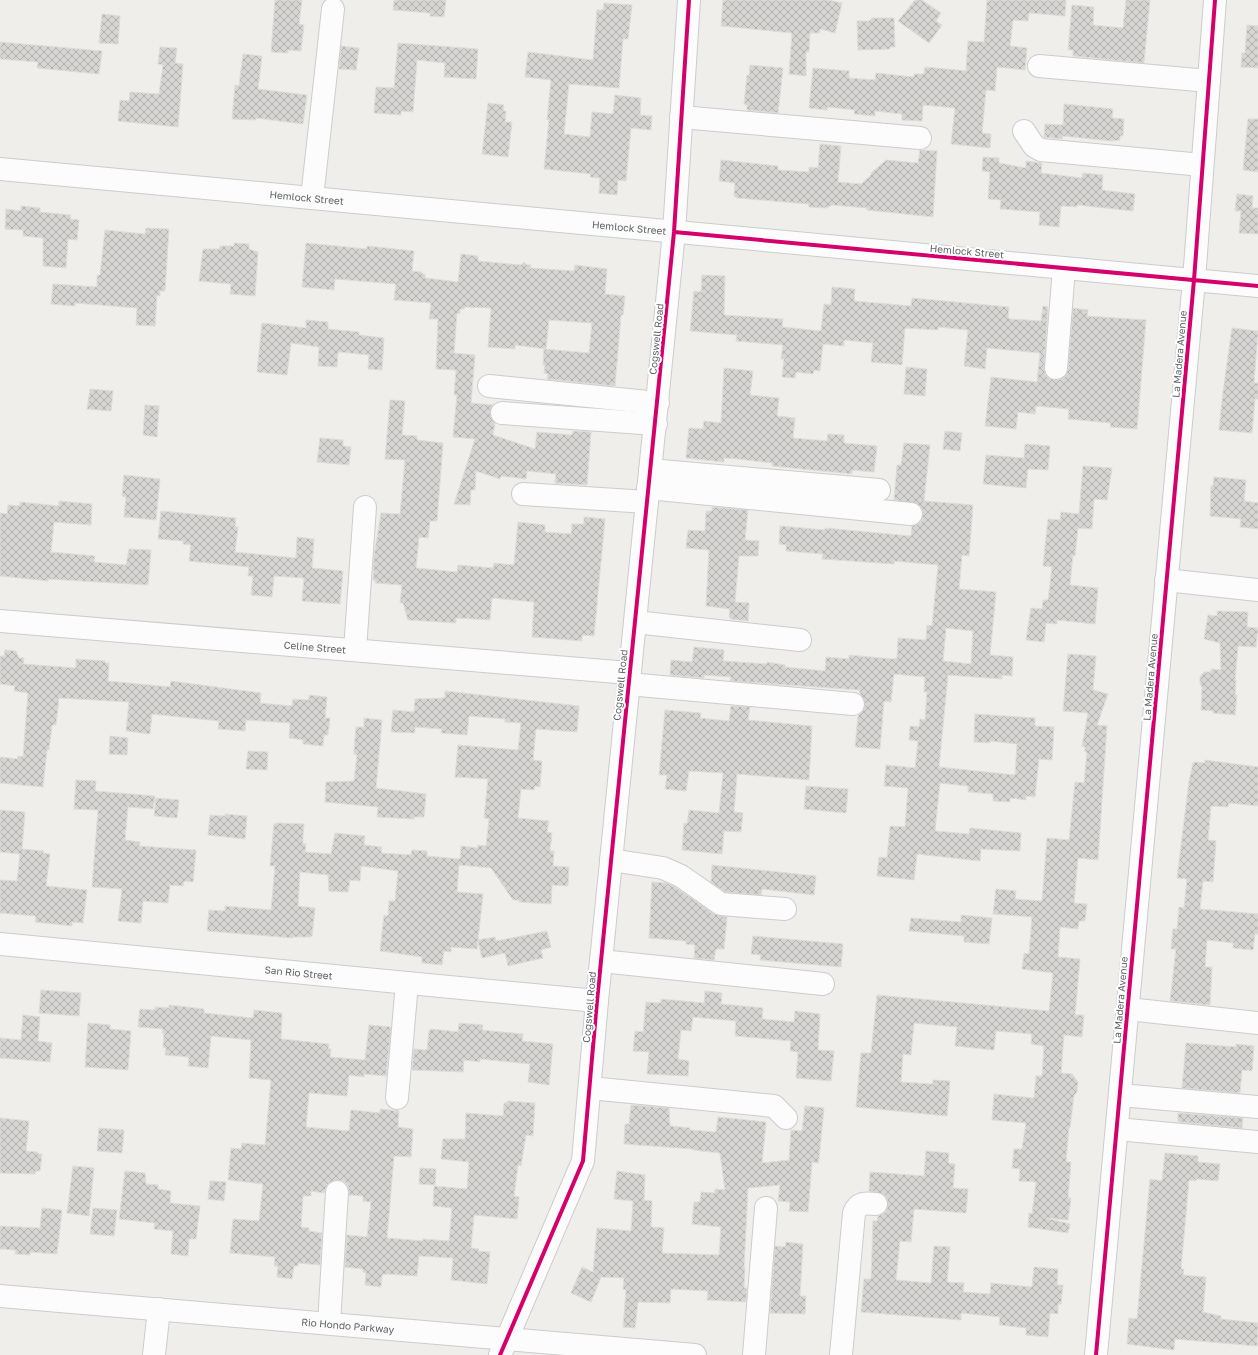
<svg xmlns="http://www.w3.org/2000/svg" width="1258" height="1355" font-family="'Golos Text',sans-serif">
<defs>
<pattern id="building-cross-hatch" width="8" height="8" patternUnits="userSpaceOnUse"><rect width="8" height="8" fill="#d6d5d3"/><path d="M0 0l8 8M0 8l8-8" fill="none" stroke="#b1b0af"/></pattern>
</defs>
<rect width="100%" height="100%" fill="#efeeea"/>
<path fill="url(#building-cross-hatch)" stroke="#deddd9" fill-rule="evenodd" d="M275 0H302L299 24 304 25 301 51 288 50V53L271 52Z
M394 0H446L444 17 430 16V13L393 10Z
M723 0H828L842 3 835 33 820 29V33H810L809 52H806V76L789 74 792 33 721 26Z
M915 0H922L941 13 936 21 942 25 929 43 898 21Z
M987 0H1066L1065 16 1029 13 1028 21 1013 20 1010 46 1027 48 1025 70 997 67 995 91 986 90 982 133 991 134 990 148 951 144 955 108 923 105 922 121 902 120V114L875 111V116L854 114 855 110 828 107 827 110 809 108 813 68 849 71V78L875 80 876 73 914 77V74H924L925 67 968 71 966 69 968 41 984 42Z
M1126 0H1150L1144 63 1073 56V50H1068L1072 5 1094 7 1093 25 1123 28Z
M604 3 632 5 628 39H623L619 88 569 84 564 134 590 137 592 112 613 114 615 95 641 98 640 115 652 116 651 130 631 128 626 181 618 180 617 195 599 193 600 178 590 177 591 174 544 169 549 120H547L551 80 525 77 528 52 593 60 597 10H603Z
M102 14 120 16 118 44 99 43Z
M872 18H894L895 47H890V49L858 50 857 21H869Z
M1247 25 1258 26V68L1241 67 1242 53H1245Z
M0 42 102 51 99 74 37 68 38 62 0 59Z
M398 43 478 49 476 79 444 77 445 63 417 60 413 112 401 111V115L374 113 376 87 394 88Z
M341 46 359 48 356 70 339 69Z
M160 47 177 48 175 63 183 64 178 127 118 121 120 100 129 101 130 92 159 94 163 65 158 64Z
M243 54 262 56 258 89 307 95 303 124 256 118V120L232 119 235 85 239 86Z
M750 65 783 68 778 113 747 110V105L744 104 747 75 749 76Z
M488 103 504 105 503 111H506L505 122H512L508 157 482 154Z
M1064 104 1113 109 1112 118 1124 119 1123 136H1120V140L1111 141 1063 136 1062 139 1044 137 1045 124 1063 125Z
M1248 119H1258V172L1243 170Z
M820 144 841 146 838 182 861 184 871 175V173L886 160 918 163 920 150 937 151 933 217 867 210V208L832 205 827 208 809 207 808 204 737 198 734 196 735 183 719 181 721 160 778 166V170L809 172V167L818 168Z
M983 157 999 158V163L1026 168V161L1042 163 1041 173 1082 178 1083 173 1103 175 1102 190 1135 194 1133 211 1077 205V207L1061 206 1059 227 1039 225 1040 212 1000 209 1001 200 988 199 990 172 982 171Z
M1237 194 1253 196 1252 208H1258V234L1239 233 1241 211H1235Z
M21 206 40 208V212L71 215 70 219 79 220 77 240 68 239 66 268 43 266V238L23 236V230L5 229 6 209 21 211Z
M146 228 169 229 165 291H160V296L157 295 155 326 136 325 137 308 75 303V306L51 304 53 284 97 287V275H100L105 230 145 234Z
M234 243 249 244V249L258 252 255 296 230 294 231 284 199 281 203 249H219L220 246H234Z
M306 243 367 249V246L414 251 412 271 422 272V274H425V278L458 282 461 254 478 256V261L521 265 524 262 527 265H531L530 268 574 271 575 265 607 269 605 294 625 296 623 315H621L615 386 547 379 548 374 544 373 545 365H543L544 349 589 353 592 323 549 320 546 349 515 345V349L488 347 491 308 465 307 464 309H460V314L457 313 454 353 475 355 471 403 493 405 490 412 491 418 495 423 493 435 535 449 537 432 572 435 573 431 591 432 587 485 555 483 556 474 527 471 526 479 501 476 500 479 476 471 475 490H471L470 505 454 504 475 439 453 437 457 395H454L456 370 436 369 438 319H429L431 303 394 300 396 284 335 279 334 290 302 287Z
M702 275 725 276 724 315 783 319 782 327 821 331 824 304 831 305 832 287 855 289 854 301 911 306 912 298 1009 307 1008 318 1011 319 1041 321 1043 306 1048 307 1044 367 1045 374 1049 378 1055 380 1062 379 1066 375 1068 369 1073 308 1088 310 1087 316 1146 320 1137 429 1110 427 1111 423 1068 419 1069 409 1036 406 1035 414 1018 412 1016 429 985 426 991 377 1037 382 1040 353 987 348 985 369 964 366 968 330 938 327V330L905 328 902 365 871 362 873 343 844 340V346L823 344 820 371 814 370 813 374 796 372 795 378 782 377 784 359H781L783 345 736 341 737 335 690 331 694 291 701 292Z
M306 320 328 322V329L359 332V335L384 338 382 370 368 369 369 355 340 352 338 353 337 367 318 366 319 347 291 343 287 375 257 372 262 323 306 328Z
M1232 328 1258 331 1254 383H1258V399H1255L1252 433 1219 430 1223 392Z
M906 367 927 369 925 396 904 394Z
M724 368 753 371 750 395 779 398 777 416 795 418 793 438 827 441 828 434 844 435V443L877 446 874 472 852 470V474L772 466V463L738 459 724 458V462L686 458 689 428 703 429 704 421 721 423Z
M90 389 113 391 111 411 87 409Z
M390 400 405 401 402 435 417 436V440L443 443 437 521H430L428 538 419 537 416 568 457 572 458 565 493 568 494 563 514 565 518 522 545 525V532L571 534 572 524H584V517L605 519 594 636 582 635V641L532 637 534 602 492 598 490 620 456 618V623L408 620 403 603H400L402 585 375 583V580H373L374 556 381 513 400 514 405 460 385 459Z
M145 405 159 406 157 437 143 435Z
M945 431 962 433 960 451 943 449Z
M320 438 343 440V446L351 447 349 465 317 462Z
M904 443 930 445 924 501 973 505 969 556 962 555 959 589 996 592 990 655 1013 657 1012 676 1002 675V679L948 675 939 767 1015 775 1017 744 990 741V743L974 742 975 714 1035 718V726L1054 727 1052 760 1039 759 1035 797 1026 796V800L1010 798V802L993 801V794L968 792V786L940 783 935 831 969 834 970 828 1021 833 1020 851 981 849 980 861 917 854 914 880 877 876 879 857 887 858 890 826 905 827 908 788 884 786 886 765 915 768 918 741 909 740 910 726 919 727 920 719 925 720 927 692H924L925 677 894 674 891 702 884 701 880 749 855 747 858 716 863 711 865 705 859 690 730 681 731 677 704 675V678L670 675 671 660 692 662 694 647 724 650 723 661 767 664V662L785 665V667L825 671 826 657 849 659V655L893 659 897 658 898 638 926 640 927 625 932 626 938 565 894 561V564L822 559 823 554 786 551V545L779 544 780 526 825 530V528L911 536 912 526 921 522 923 515 922 509 918 504 894 500 897 465H901ZM946 628 973 631 971 664 943 661Z
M1025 444 1050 446 1048 470 1028 469 1026 488 983 484 986 455 1024 458Z
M1083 466 1112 468 1107 500 1094 499 1092 529 1078 528 1075 556 1073 555 1070 585 1098 588 1095 624 1057 620V624L1046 623 1044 642 1026 640 1031 608 1042 609 1043 600H1048L1052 567 1043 566 1048 519 1060 520 1061 512 1079 514Z
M124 475 160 479 156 520 124 517 126 497 122 496Z
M1214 477 1246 480 1244 501 1258 503V529L1240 527 1241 519 1210 516 1211 486H1213Z
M59 501 92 504 91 525 54 522 51 552 95 556 94 562 126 565 129 549 151 550 148 585 48 579V581L0 576V513L7 514 8 505 20 506V502L59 506Z
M712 507 748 510 745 540 759 541 758 556H739L735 602 749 603 748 621 731 619 729 617 730 609 706 606 709 550 686 548 688 530 705 531 706 511H712Z
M161 511 236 518 235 527H238L235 552 296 558 297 537 314 539 312 568 343 571 340 604 302 601 304 578 274 576 272 597 251 595 253 576H248L249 567 189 561 191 545 183 544V541L158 539Z
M1217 611 1248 612 1247 627 1258 628 1256 647 1238 646 1235 680H1236L1235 695H1237L1235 715 1213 713V711L1201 710 1202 687 1200 684V677L1204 672H1211V669L1221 670 1220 643 1204 639 1208 615 1217 616Z
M5 650 16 651 19 658H24L23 664 76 668V659L105 661V663H109L108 681 170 687 171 681 261 693 260 703 292 706 293 699 309 700V695L327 697 325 718H330L328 735H324L323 746 303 744V740L289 738 290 723 246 720 245 731 218 729 219 721 152 714 150 734 126 731 129 702 59 698 56 725H52L49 750H47L43 787 0 783V757L18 759V756L23 757 28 693 14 691 15 686 0 684V656H4Z
M1068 654 1096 656 1093 690 1108 694 1097 725 1107 726 1098 860 1078 858 1074 903 1087 904 1085 921H1079L1078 929 1060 927 1058 957 1080 959 1075 1015H1084L1082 1037 1064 1035 1061 1073 1072 1074 1078 1082 1077 1092 1074 1095 1070 1128 1069 1127 1066 1162H1071L1068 1198H1071L1068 1220 1046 1218 1070 1224 1068 1233 1028 1227 1029 1213 1032 1214 1036 1182 1019 1181 1020 1169 1012 1168 1014 1149H1022L1026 1123 992 1120 994 1094 1034 1098 1036 1076H1042L1044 1046 1031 1044 1032 1034 996 1031 994 1050 955 1046 957 1027 914 1023 911 1055 903 1054 901 1082 933 1084V1080L950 1081 947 1116 856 1107 861 1053H871L877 995 1049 1011 1053 973 1022 969 1024 953 1029 954 1032 917 993 914 996 889 1016 891 1015 899 1042 901 1047 838 1069 840 1075 782 1084 783 1087 752H1085V747L1082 746 1088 713 1063 711Z
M445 691 579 706 577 732 536 729 533 760 542 761 540 787 535 786 534 790 521 789 518 818 549 821 547 832 552 833 550 851H554L553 866 569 867 568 886 552 885 551 904 519 902V900H513L491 868 459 865 457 892 483 894 478 940 495 937 496 941 547 931 551 947 541 950 543 958 508 966 505 953 482 958 478 941 477 949 451 947V952L444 951 442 965 422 963V957L380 951 384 915 388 916 389 901H395L398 871 361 866 360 881 350 880 348 892H343L329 891 328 875 300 872 298 906 315 908 312 936 310 937H293V938L207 931 209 910 225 911V906L271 910 275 866H270L274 824 277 823 304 824 303 836V844H306L305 852 331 854 335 833 365 836 364 845 382 847 381 853 411 855 412 850 427 851V856L460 859 461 846 478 848V845L486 846 489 819 484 818 488 779 455 777 458 745 518 750 521 723 505 722V719L469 716 467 735 441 733 442 729 415 727V733L391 732 393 710 414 712 415 699 445 698Z
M731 706 750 707 748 720 812 726 809 780 737 774 734 812 743 813 741 832 724 831 722 854 682 850 684 823 687 824 689 810 719 813 723 773 689 771 686 791 665 789 667 775H659L665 710 701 713 700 718 729 721Z
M364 718 382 720 376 788 426 794 424 817H414V819L377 817 378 807 325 802 326 782 354 781 357 755 354 754V750L356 727H364Z
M110 736 128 738 127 755 109 754Z
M248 751 268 752 267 770 246 769Z
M1205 760 1258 767V806L1229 803 1228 807 1211 806 1208 840 1216 841 1213 882 1203 881 1200 909 1258 914V934H1255L1253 950 1233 948V943L1207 940 1205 967H1212L1210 1005 1170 1001 1176 949H1171L1173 929H1177L1179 907 1184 908 1187 879 1177 878 1189 781 1193 763 1195 762 1205 763Z
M76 780 96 781 95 791 155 796 153 809 128 807 125 840 140 842 139 846 196 850 193 882 184 881 183 886 170 885 168 903 143 901 141 923 118 921 122 889 92 887 98 810 74 809Z
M806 786 848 789 846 813 804 809Z
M156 798 179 800 177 818 154 816Z
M0 810 25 812 22 849 44 851 43 853 50 854 46 886 87 890 83 923 72 922V926L35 922 36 916 0 913V880L17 881 20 854 0 852Z
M225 814 247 816 245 839 208 835 210 815 225 816Z
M712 865 816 876 814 895 762 889 761 895 725 892 711 882Z
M652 882 666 883 675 887 714 914 727 917 724 949H716L714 960 694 958 695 945 686 944V941L649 938Z
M961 915 992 918 989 944 964 942V936L909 931 911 918 961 922Z
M753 936 843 944 841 967 760 960 761 955 751 954Z
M41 990 81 993 79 1016 39 1013Z
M705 991 722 993 721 1004 763 1008 762 1019 794 1022 795 1011 820 1014 818 1050 834 1051 831 1081 796 1078 798 1052 790 1051 791 1041 735 1036 736 1021 693 1017 691 1031 681 1030 678 1059 689 1061 688 1076 647 1074 649 1052 633 1051 635 1031 643 1032 646 1002 661 1003V999L704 1003Z
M169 1005 204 1009V1013L253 1018 254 1010 282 1013 281 1039 329 1044 328 1049H331L330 1057 365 1060 369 1025 391 1027 386 1076 364 1074V1077L349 1075 347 1096 309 1093 306 1127 349 1131 351 1110 380 1113V1109L399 1111 398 1127 413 1129 411 1157 394 1156 387 1238 423 1241V1239L449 1241 452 1208 433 1206 434 1186 467 1189 469 1162 441 1159 443 1139H465L466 1113 503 1116 504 1103H507V1101L535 1103 533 1136 526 1135 521 1166 518 1165 514 1196 519 1197 517 1219 474 1215 471 1248 479 1249 478 1251 490 1252 487 1284 451 1280 453 1258 419 1256 417 1276 386 1274 382 1275 381 1287 365 1285 366 1273 363 1272V1269L345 1267 347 1235 367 1237 371 1202 363 1201V1196L349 1195 348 1186 344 1181 338 1180 332 1181 327 1185 324 1193 311 1191V1196H303L301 1227 309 1228V1231L322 1233 320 1265 298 1263V1266H294L292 1279 277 1277 278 1266H274L275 1257 230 1253 233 1219 259 1221 263 1184 228 1180 231 1148 241 1149 242 1143 265 1145 271 1080 249 1078 251 1040 211 1036 208 1068 188 1066 189 1057 165 1055 166 1048 163 1047 164 1033H162L163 1029 138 1027 140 1009 155 1010V1007L169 1008Z
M23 1015 40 1017 38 1041 52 1043 50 1062 0 1058V1038L21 1040Z
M88 1023 110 1025V1029L131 1031 128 1070 85 1067Z
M459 1023 483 1025 482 1030 523 1034 522 1041 553 1044 549 1085 528 1082 530 1064 480 1059V1062L464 1060 463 1072 412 1070 414 1049 427 1050 429 1031 431 1029 458 1032Z
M1186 1043 1236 1047V1044L1254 1046 1252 1071 1242 1070 1240 1093 1182 1088Z
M631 1105 669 1108 670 1126 690 1128V1130L716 1132 718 1117 766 1122 762 1163 789 1160 791 1130 802 1131 805 1106 824 1108 819 1159 818 1163 812 1162 808 1212 789 1211 790 1202 778 1201 780 1185 748 1188 744 1268H745L744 1288H747L746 1302 707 1300 708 1291 671 1289 670 1303 638 1302 635 1328 623 1327 626 1290 623 1289 624 1278 601 1277 591 1302 571 1293 582 1267 593 1272 597 1228 631 1231 633 1201 614 1199 617 1171 645 1175 644 1200 652 1201 651 1227 664 1228 662 1253 719 1255 721 1227 692 1224 694 1202H700L701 1192 715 1193V1189L725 1190 720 1153 693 1150V1149L624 1144 625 1124H629Z
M1178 1113 1243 1118 1242 1128 1178 1122Z
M0 1118 29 1121 26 1151 38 1152V1154H42L40 1171H36L35 1174 0 1173Z
M99 1128 124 1130 122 1153 97 1151Z
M926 1151 949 1153 948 1163 955 1164 953 1188 968 1189 966 1213 914 1209 911 1242 900 1241 896 1280 931 1283 934 1246 950 1247 947 1282 964 1283 963 1292 990 1294 991 1283 1032 1287 1034 1267 1058 1269 1057 1285H1063L1061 1304H1058V1314L1050 1313 1048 1337 1026 1335V1328L999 1325 1000 1317 961 1313V1320L861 1312 864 1279H871L873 1221H877L878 1216 886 1212 888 1205 887 1198 883 1194 869 1191 870 1172 924 1176Z
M1165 1153 1198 1156V1162L1220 1164 1218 1181 1196 1179V1181L1189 1180 1181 1269H1184L1183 1275 1206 1277 1203 1312 1221 1316V1319L1258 1323 1257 1346 1175 1339 1174 1350 1127 1344 1129 1318 1137 1319 1150 1179 1162 1181Z
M73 1166 94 1168 89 1216 67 1213Z
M420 1168 436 1169 435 1185 419 1184Z
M125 1171 145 1173 146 1184 158 1185V1189L171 1191 170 1203 200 1206 196 1239H189L188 1256 171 1254 173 1231 154 1229 155 1223 119 1219Z
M210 1181 226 1182 224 1201 208 1199Z
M42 1208 62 1210 57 1254 30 1252V1255L15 1254 16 1250 0 1249V1226L40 1228Z
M93 1208 117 1210 114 1236 90 1234Z
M786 1242 803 1244 800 1296H806L805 1314 770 1313 775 1246 785 1247Z"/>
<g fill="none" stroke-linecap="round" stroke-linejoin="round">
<defs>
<g id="minor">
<path d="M1039 66 1209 81"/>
<path d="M681 117 920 138"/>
<path d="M1024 131 1034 146 1041 150 1202 165"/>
<path id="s1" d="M0 169 1258 286"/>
<path d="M312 198 333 9"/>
<path d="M1056 368 1064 268"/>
<path d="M489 386 658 403"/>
<path d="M502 413 656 424"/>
<path d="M650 470 879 490"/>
<path d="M648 488 911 514"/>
<path d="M523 494 647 502"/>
<path d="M1166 580 1258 590"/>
<path id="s2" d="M0 621 629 673"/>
<path d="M635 622 800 640"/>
<path d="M355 650 365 507"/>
<path d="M628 684 853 704"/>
<path d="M611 860 663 868 681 876 721 904 785 909"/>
<path id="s3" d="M0 944 597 1001"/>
<path d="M601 961 823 984"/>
<path d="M1128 1009 1258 1023"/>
<path d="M590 1088 774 1106 786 1118"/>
<path d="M1120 1095 1258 1107"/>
<path d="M397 1098 407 983"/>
<path d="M1117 1129 1258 1142"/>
<path id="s4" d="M0 1296 695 1355"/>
<path d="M329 1323 337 1192"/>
<path d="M154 1355 159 1309"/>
<path d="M500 1355 583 1161 597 1001 674 232 689 0"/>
<path d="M754 1355 766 1208"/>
<path d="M841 1355 854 1213C858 1202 866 1203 876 1204"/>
<path d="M1096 1355 1194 280 1215 0"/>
</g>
</defs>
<use href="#minor" stroke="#cbcccc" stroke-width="24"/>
<use href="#minor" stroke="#fdfcfc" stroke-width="22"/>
<defs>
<path id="cycleway" d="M674 232 1258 286
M500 1355 583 1161 597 1001 674 232 689 0
M1096 1355 1194 280 1215 0"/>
</defs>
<use href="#cycleway" stroke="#fff" stroke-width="6"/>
<use href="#cycleway" stroke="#d6006c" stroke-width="4"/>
</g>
<g text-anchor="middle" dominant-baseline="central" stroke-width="4" stroke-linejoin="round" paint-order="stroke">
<g font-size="10" fill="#5f6368" stroke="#fff">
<text stroke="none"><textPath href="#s1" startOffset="308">Hemlock Street</textPath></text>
<text stroke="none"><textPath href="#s1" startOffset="632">Hemlock Street</textPath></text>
<text transform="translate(967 251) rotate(5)">Hemlock Street</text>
<text transform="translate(656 339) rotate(-84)">Cogswell Road</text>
<text transform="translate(1179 354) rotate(-85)">La Madera Avenue</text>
<text stroke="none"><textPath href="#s2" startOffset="316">Celine Street</textPath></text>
<text transform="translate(1150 677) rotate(-85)">La Madera Avenue</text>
<text transform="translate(620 685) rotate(-84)">Cogswell Road</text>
<text stroke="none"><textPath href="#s3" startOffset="300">San Rio Street</textPath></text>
<text transform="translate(1120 1000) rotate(-85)">La Madera Avenue</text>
<text transform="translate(589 1007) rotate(-85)">Cogswell Road</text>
<text stroke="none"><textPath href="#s4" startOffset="349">Rio Hondo Parkway</textPath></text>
</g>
</g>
</svg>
